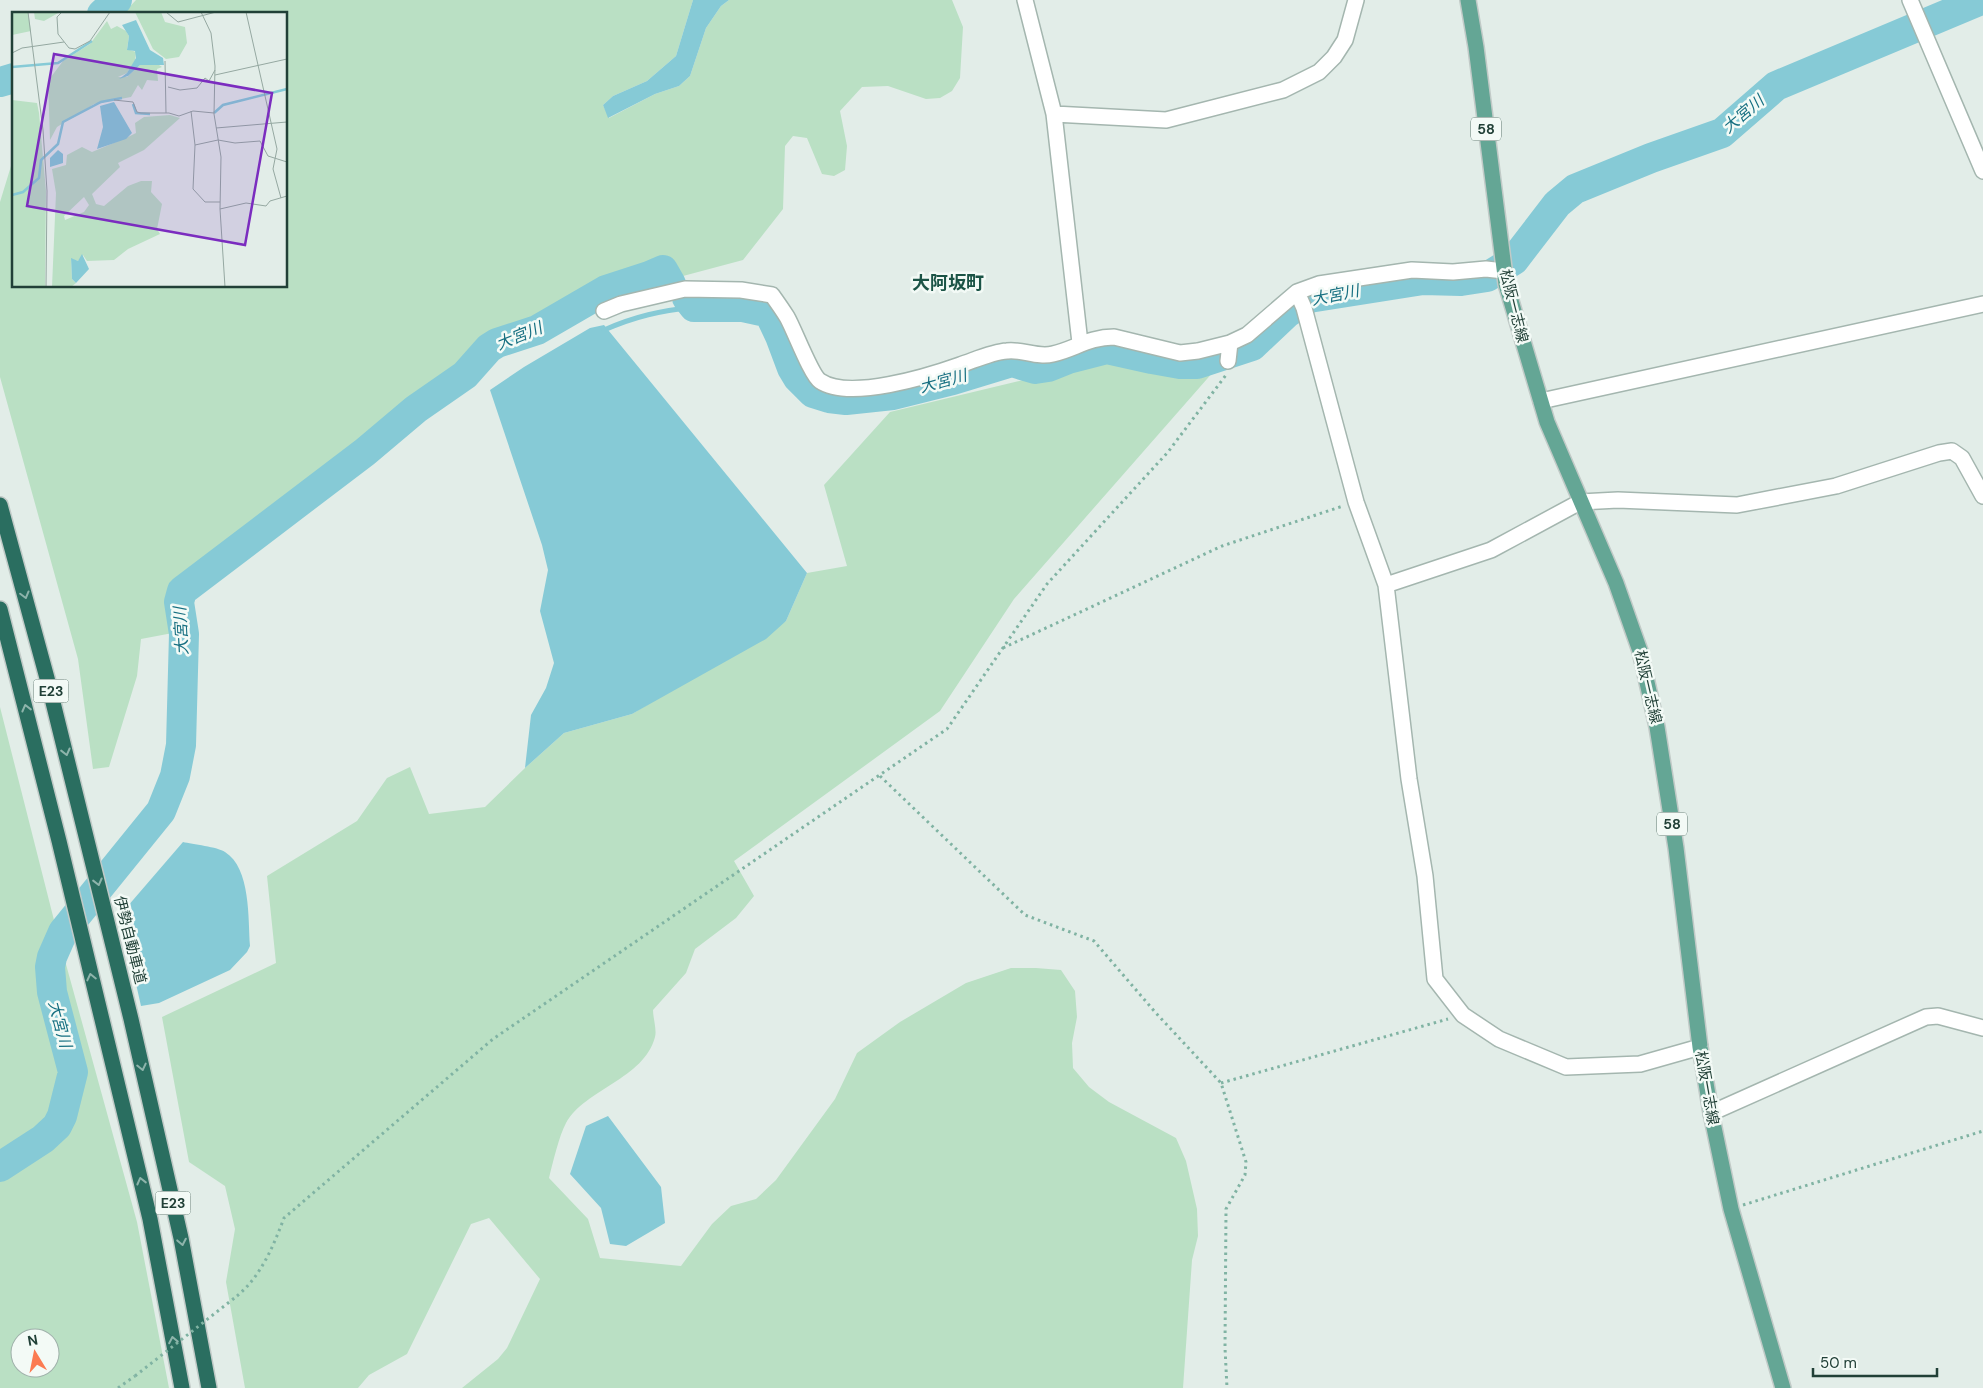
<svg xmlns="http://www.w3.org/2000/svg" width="1983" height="1388" font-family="'DM Sans','Noto Sans JP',sans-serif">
<rect width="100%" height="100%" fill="#e2ede8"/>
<path fill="#bae0c4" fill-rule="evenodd" d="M136 0H693L676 56 647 81 613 96 603 105 609 118 655 94 679 86 690 76 706 28 721 6 729 0H952L963 27 960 78 952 91 940 98 926 99 888 86 862 87 840 111 847 146 845 170 834 176 822 174 807 138 793 136 785 146 783 209 743 260 608 296 551 315 490 342 434 381 272 527 186 596 178 632 141 639 137 676 109 767 93 769 78 659 0 377V202L11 166 14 163V286H286V14H123Z
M1115 358 1214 371 1014 599 940 711 734 861 754 896 736 918 695 949 686 973 653 1010C653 1018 657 1030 655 1037 644 1079 585 1089 566 1123 559 1136 553 1162 549 1178L588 1219 600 1258 681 1266 712 1224 731 1206 756 1199 776 1180 835 1099 857 1053 900 1022 966 983 1011 968H1036L1061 970 1075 991 1077 1017 1072 1043 1073 1068 1089 1087 1109 1102 1176 1138 1186 1161 1197 1209 1198 1236 1192 1260 1183 1388H462L498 1359 507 1348 540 1279 489 1218 471 1224 407 1354 369 1375 358 1388H245L226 1282 235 1229 225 1186 189 1162 162 1017 276 963 267 876 357 821 387 778 410 767 429 814 485 807 525 768 564 733 632 714 786 621 807 573 847 566 824 485 890 412Z
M0 707 56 928 137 1222 169 1388H0ZM20 1338H50V1368H20Z"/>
<path fill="#86cad6" d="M693 0H729L721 6 706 28 690 76 679 86 655 94 608 118 603 105 613 96 647 81 676 56Z
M604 325 807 573 786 621 766 639 632 714 564 733 525 768 531 715 546 688 554 663 540 611 548 570 542 545 490 390 524 367 590 328Z
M183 842C192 844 218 847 225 852 251 868 248 919 250 946L247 952 230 970 159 1003 141 1006 122 922 131 919 127 907Z
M608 1116 661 1187 665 1223 626 1246 610 1244 601 1208 570 1174 586 1126Z"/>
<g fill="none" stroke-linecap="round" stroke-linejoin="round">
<path stroke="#86cad6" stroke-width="5" d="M604 330C636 316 660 311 694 307"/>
<path stroke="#86cad6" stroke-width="30" d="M102 14 117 0
M0 82 14 78
M687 298 694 307H743L766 312 771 317 780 336 792 368 798 378 813 393 829 398 846 400 893 395 953 380 1012 362 1035 369 1048 367 1068 359 1107 349 1152 359 1180 364H1197L1252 346 1287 313 1309 298 1423 280 1461 281 1487 277 1514 260 1557 204 1575 189 1651 158 1722 133 1776 86 1981 0
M0 1167 43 1139 57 1126 62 1116 73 1072 52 992 50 967 52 957 63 932 161 811 175 776 181 745 184 634 179 602 182 591 365 452 416 409 465 375 489 348 497 343 537 330 606 290 649 276 663 270 671 284"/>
<defs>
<path id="minor" d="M1025 0 1054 114 1080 343
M1910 0 1983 171
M1054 114 1166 120 1283 90 1319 72 1334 57 1345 40 1356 0
M1297 292 1304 308 1356 502 1386 585 1409 779 1425 876 1435 979 1463 1015 1499 1039 1566 1067 1640 1064 1700 1047
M604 311 621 304 685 289 741 290 772 295C777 302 782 309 787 317 794 329 811 375 820 381 849 401 929 376 960 365 975 360 992 352 1007 351 1023 349 1037 358 1053 354 1075 349 1089 337 1114 337L1180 353 1198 351 1230 343 1247 335 1297 292 1319 284 1412 270 1453 272 1486 269 1504 271
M1228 361 1230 343
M1541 401 1983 304
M1386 585 1491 550 1580 502 1618 500 1737 505 1836 486 1939 453 1952 451 1962 458 1983 496
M1711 1113 1926 1017 1938 1016 1983 1028"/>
<path id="major" d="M1468 0 1476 47 1506 284 1547 422 1616 583 1640 651 1657 727 1676 848 1700 1047 1711 1113 1731 1209 1783 1388"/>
<path id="highway" d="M0 505 47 678 131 1019 181 1238 209 1388
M0 609 59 841 150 1219 182 1388"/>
</defs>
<use href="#minor" stroke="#a4b6af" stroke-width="18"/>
<use href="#major" stroke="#c1cac7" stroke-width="18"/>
<use href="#highway" stroke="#c1cac7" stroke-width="18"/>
<path stroke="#80b3a3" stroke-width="3" stroke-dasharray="2.5 4" stroke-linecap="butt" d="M1003 648 1222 546 1343 506
M880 776 1025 915 1094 941 1155 1012 1221 1083 1246 1162 1245 1175 1226 1209 1225 1348 1227 1388
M1221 1083 1448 1019
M1743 1205 1983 1131
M237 1296C261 1276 273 1247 284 1218L493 1039 947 729 1047 584 1168 452 1226 375
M118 1388 135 1376"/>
<use href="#minor" stroke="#fff" stroke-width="15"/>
<use href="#major" stroke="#64a695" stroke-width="15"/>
<use href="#highway" stroke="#2a6e60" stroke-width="15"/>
<path stroke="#80b3a3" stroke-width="3" stroke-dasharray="2.5 4" stroke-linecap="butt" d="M135 1376 237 1296"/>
</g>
<defs><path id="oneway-chevron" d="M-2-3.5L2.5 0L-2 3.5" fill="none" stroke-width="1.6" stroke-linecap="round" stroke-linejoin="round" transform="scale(1.25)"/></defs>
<g stroke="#8eb4ab">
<use href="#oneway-chevron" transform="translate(25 595) rotate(75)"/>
<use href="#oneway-chevron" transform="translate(26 708) rotate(-104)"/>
<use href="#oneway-chevron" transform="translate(66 752) rotate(76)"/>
<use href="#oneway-chevron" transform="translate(98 882) rotate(76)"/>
<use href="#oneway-chevron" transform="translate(91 977) rotate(-103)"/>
<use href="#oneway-chevron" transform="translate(142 1067) rotate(77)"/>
<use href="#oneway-chevron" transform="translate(141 1181) rotate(-104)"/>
<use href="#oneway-chevron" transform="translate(182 1242) rotate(79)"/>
<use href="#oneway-chevron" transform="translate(173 1340) rotate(-101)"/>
</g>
<g text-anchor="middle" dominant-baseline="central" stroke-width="5" stroke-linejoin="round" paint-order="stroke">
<g fill="#f3faf6" stroke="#607870" stroke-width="1">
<rect x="1471" y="117.5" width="30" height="23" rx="4"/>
<rect x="33.5" y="679.5" width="35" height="23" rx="4"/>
<rect x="1657" y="812.5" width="30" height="23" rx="4"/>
<rect x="155.5" y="1191.5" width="35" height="23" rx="4"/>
</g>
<g font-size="14" font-weight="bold" fill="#214037">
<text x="1486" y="129">58</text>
<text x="51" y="691">E23</text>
<text x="1672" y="824">58</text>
<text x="173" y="1203">E23</text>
</g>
<g font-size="15" fill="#214037" stroke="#f3faf6">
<text transform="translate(1514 306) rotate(76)">松阪一志線</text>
<text transform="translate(1648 687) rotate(77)">松阪一志線</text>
<text transform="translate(130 940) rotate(76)">伊勢自動車道</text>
<text transform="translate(1707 1088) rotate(80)">松阪一志線</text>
</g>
<g font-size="16" font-style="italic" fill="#166f81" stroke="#f3faf6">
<text transform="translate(1743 114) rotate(-40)">大宮川</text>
<text transform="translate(1335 295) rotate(-11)">大宮川</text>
<text transform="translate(519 336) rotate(-22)">大宮川</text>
<text transform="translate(943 381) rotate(-15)">大宮川</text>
<text transform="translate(181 631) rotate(-93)">大宮川</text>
<text transform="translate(60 1024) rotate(75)">大宮川</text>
</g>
<g font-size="18" font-weight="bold" fill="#1b5446" stroke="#f3faf6">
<text x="948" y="283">大阿坂町</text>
</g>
</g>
<g transform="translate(12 12)">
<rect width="275" height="275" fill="#e2ede8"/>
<path d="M0 0H16L19 19 0 23ZM22 0H48L32 9 23 7ZM123 0H149L153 10 173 15 175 31 167 45 154 47 141 37ZM95 9 99 17 105 14 114 19 117 24 115 37 124 40 123 49 115 61 106 65H115L128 53H147L150 55 145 57 146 69 135 68 130 78 126 73 119 85 82 92 45 115 38 128 36 69 51 49 78 32ZM0 88 25 91 27 101 34 179 33 275H0ZM158 103 168 106 132 138 106 151 108 155 80 182 84 192 92 194 116 174 129 169H140L139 180 150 192 145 217 148 222 116 237 102 248 75 249 71 243 66 249 59 247 60 267 64 271 59 275H40L44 181 40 157 54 153 55 143 70 135 80 140 116 125 124 121 123 111 132 105ZM72 185 77 193 72 200 53 208 52 204Z" fill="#bae0c4" fill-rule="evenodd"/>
<path d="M124 8 138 38 151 46 152 53H128L116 64 107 67 115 61 124 46 123 39 115 38 117 24 110 13ZM102 90 120 121 114 127 85 137 91 115 88 94ZM46 138 51 142V151L38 155V146ZM70 242 77 257 64 271 60 267 59 246 66 249Z" fill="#86cad6"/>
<path fill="none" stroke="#86cad6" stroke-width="2.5" d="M0 55 46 51 80 29M121 92 124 101 138 102M202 101 211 93 275 77M0 183 11 180 27 166 29 148 46 132 51 110 89 90 110 86"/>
<path fill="none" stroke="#95a8a1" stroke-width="1" d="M16 0 31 118 35 179 34 275M50 0 45 5 46 22 57 36 63 37 78 29 98 0M154 0 166 10 204 0M189 0 199 21 203 54 202 102 209 145 208 197 213 275M234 0 265 137 261 157 269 186M0 41 10 36 52 30M153 49 154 101M203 63 275 47M156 75 168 78 185 76 193 66 197 69 203 58M102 88 121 90 125 100 129 101H157L167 104 181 99 202 101M179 99 183 133 181 177 193 190H208M204 116 275 110M183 133 206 128 223 131 248 129 256 144 275 150M208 197 234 191 254 194 258 189 275 184"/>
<path fill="#7b2cbf" fill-opacity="0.15" stroke="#7b2cbf" stroke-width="2.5" d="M42 42 260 81 233 233 15 194Z"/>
<rect width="275" height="275" fill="none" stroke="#214037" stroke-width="2.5"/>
</g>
<g transform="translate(35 1353) rotate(350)"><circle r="24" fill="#f3faf6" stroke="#9fb0aa"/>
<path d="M0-4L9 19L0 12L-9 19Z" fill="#fb7b52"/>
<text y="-8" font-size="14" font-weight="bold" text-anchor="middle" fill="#214037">N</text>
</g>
<path d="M1813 1368v8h124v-8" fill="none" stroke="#214037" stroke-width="2.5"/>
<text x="1820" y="1368" font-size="15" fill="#214037" stroke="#f3faf6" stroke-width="4" paint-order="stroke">50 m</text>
</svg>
